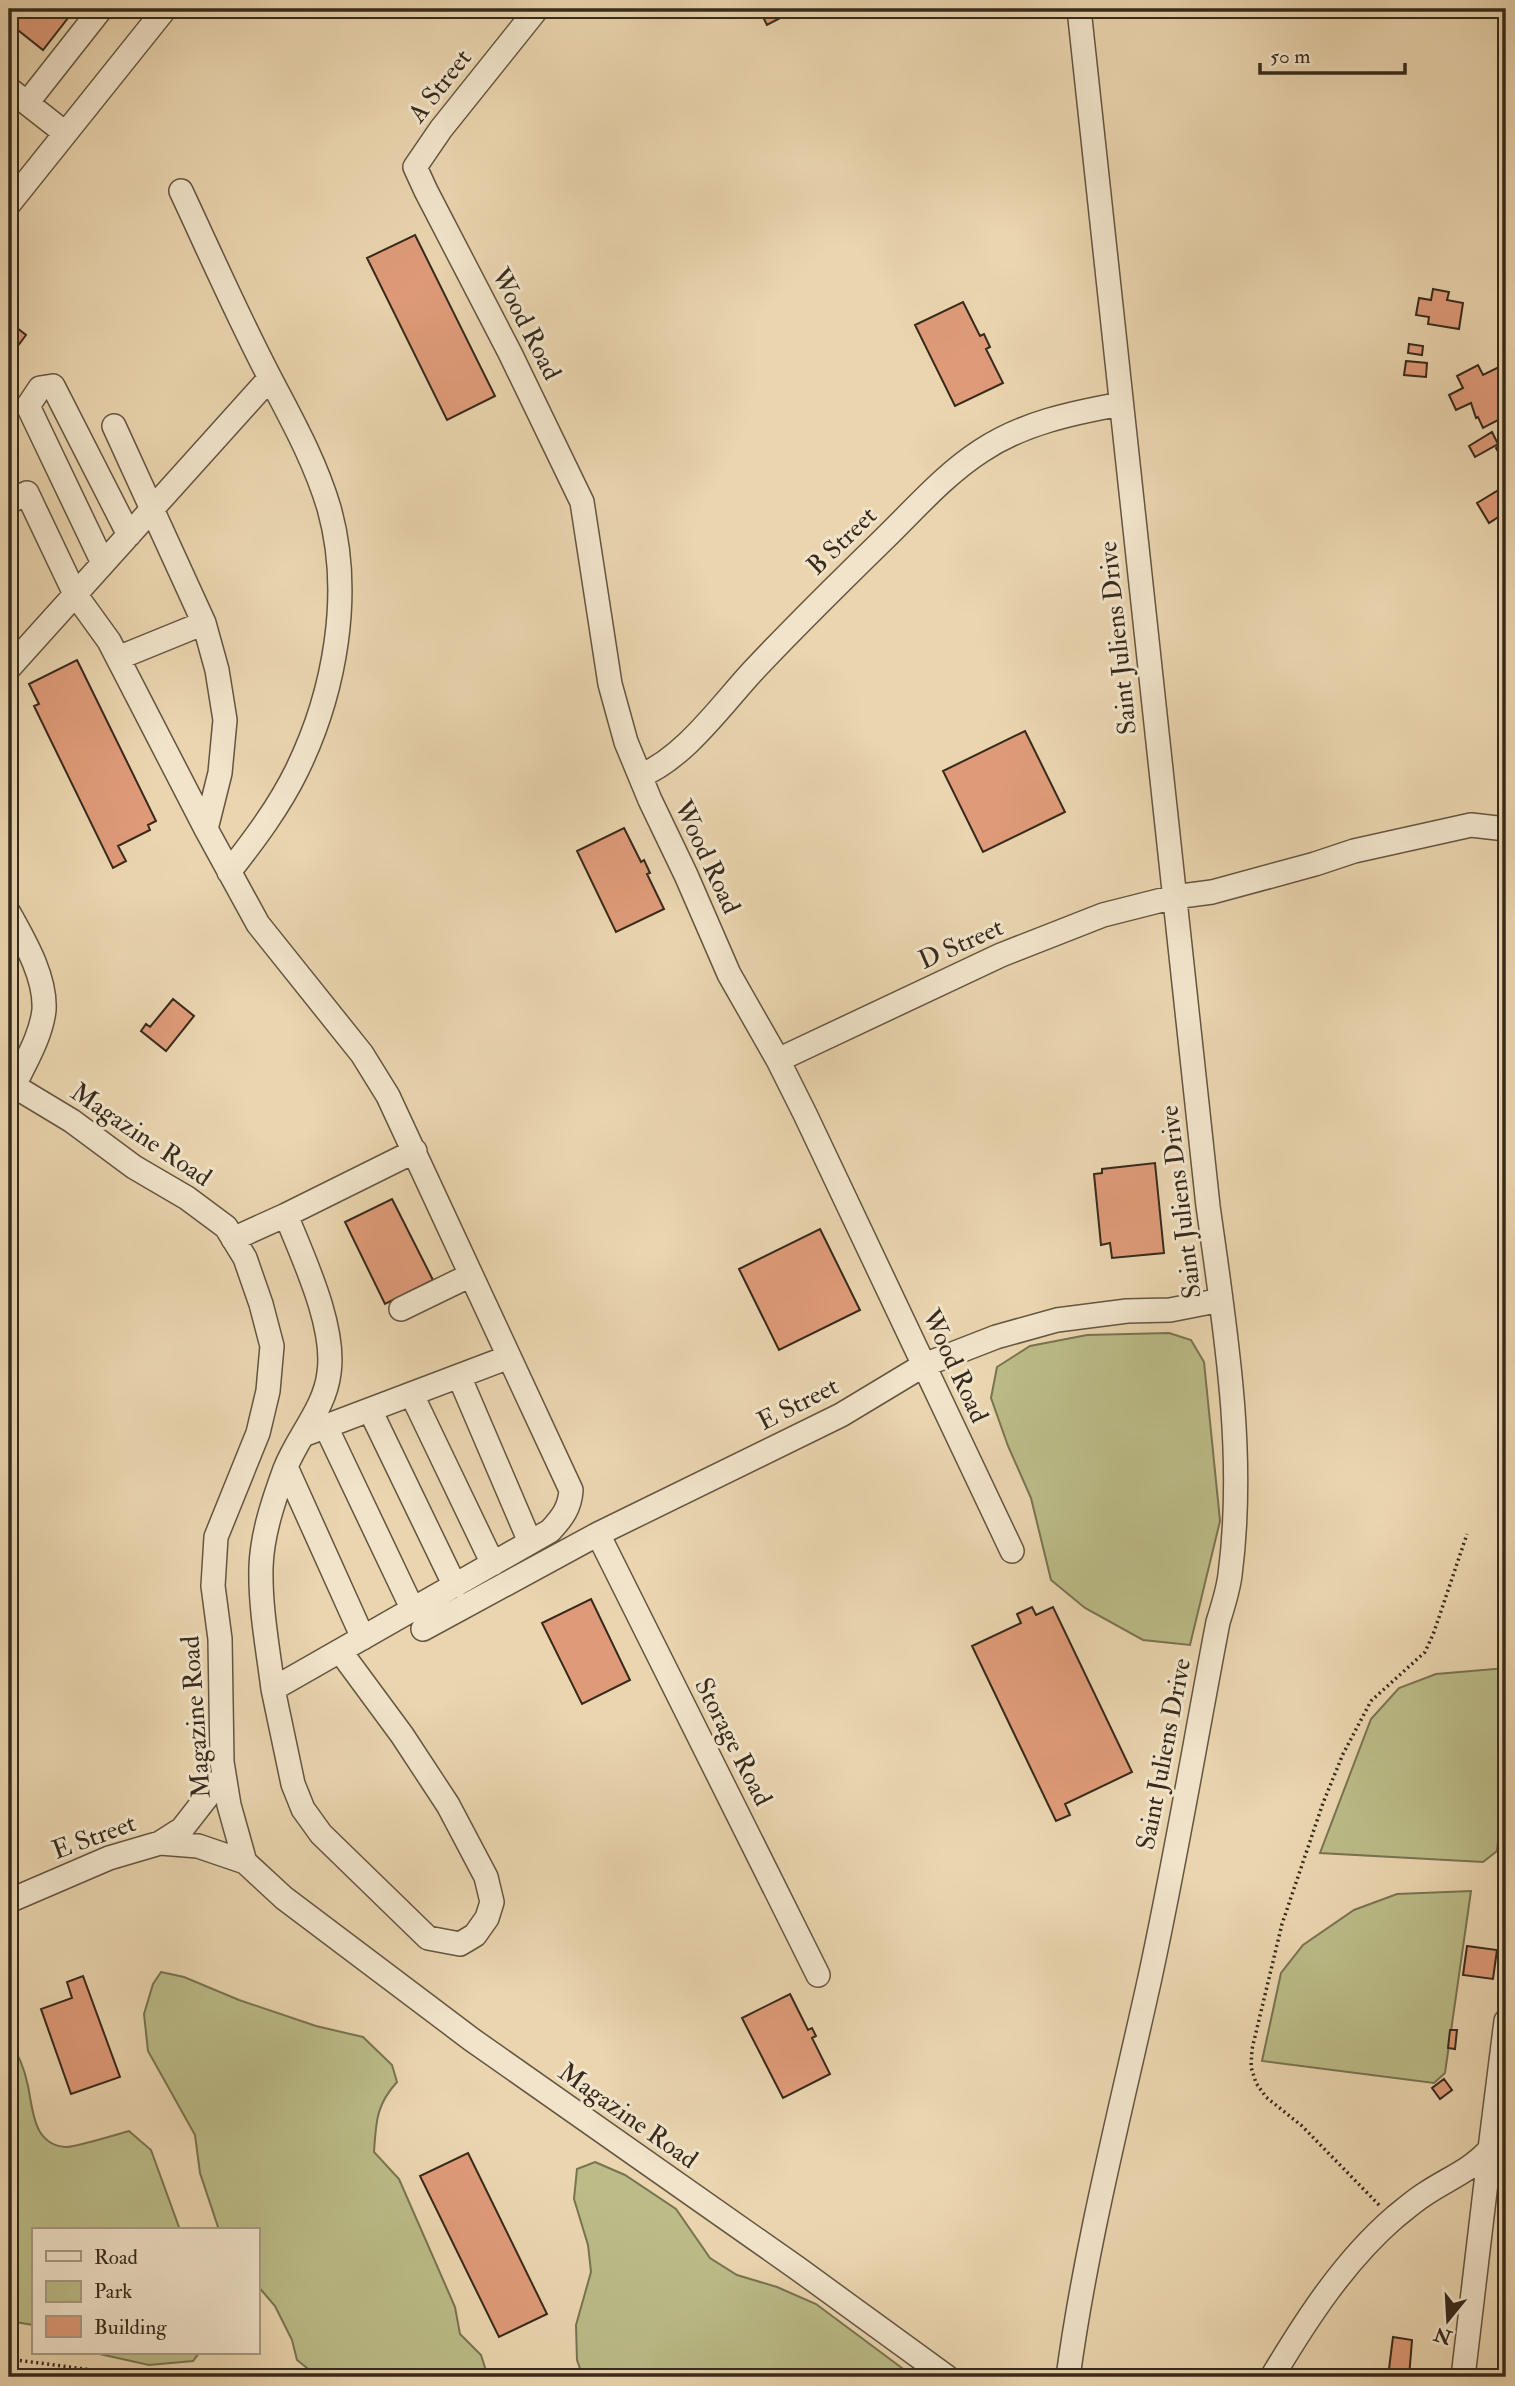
<svg xmlns="http://www.w3.org/2000/svg" width="1515" height="2386" font-family="'IM FELL Double Pica',serif">
<rect width="100%" height="100%" fill="#ead5af"/>
<filter id="stains"><feTurbulence type="fractalNoise" baseFrequency=".00286" numOctaves="4"/><feColorMatrix values="0 0 0 0 .2 0 0 0 0 .09 0 0 0 0 .02 0 0 0 .5 -.17"/></filter>
<radialGradient id="worn" r=".72"><stop offset=".6" stop-color="#630" stop-opacity="0"/><stop offset="1" stop-color="#630" stop-opacity=".3"/></radialGradient>
<path fill="#bbbc88" stroke="#797352" stroke-width="2" d="M1169 1333 1191 1340 1204 1362 1220 1521 1190 1645 1143 1640 1085 1608 1051 1580 1031 1498 1008 1446 991 1398 997 1367 1030 1346 1087 1335Z
M1506 1668V1764L1497 1851 1483 1862 1320 1853 1371 1719 1399 1688 1436 1674Z
M1471 1891 1445 2073 1434 2083 1262 2061 1281 1973 1303 1945 1354 1910 1397 1894Z
M161 1972 184 1977 239 2000 316 2026 363 2037 392 2065 397 2082C376 2105 376 2122 374 2152L399 2179 455 2307 460 2334 481 2355 488 2377H333L312 2372 297 2360 292 2340 275 2306 257 2285V2230H219L200 2173 195 2135 148 2051 144 2014 153 1984Z
M9 2041C18 2053 25 2071 28 2086 33 2110 33 2144 65 2147 73 2148 118 2134 129 2131L151 2150 180 2230H33V2325L9 2321Z
M595 2162 625 2175 676 2209 710 2258 737 2275 777 2287 816 2304 914 2377H583L577 2360 576 2325 591 2272 588 2245 574 2199 577 2169Z
M95 2353H199L193 2361 149 2365Z"/>
<path fill="#df9b79" stroke="#372a1c" stroke-width="2" d="M9 9H75L43 50 9 23Z
M759 9H780L784 16 767 25Z
M415 235 495 396 447 420 367 258Z
M1433 289 1449 292 1447 300 1463 303 1459 329 1428 324 1429 317 1416 315 1419 298 1431 300Z
M963 302 980 336 984 334 990 347 986 349 1003 383 955 406 915 325Z
M12 324 26 335 17 347 9 340V328Z
M1409 344 1423 346 1422 355 1408 353Z
M1406 361 1427 363 1426 377 1404 375Z
M1505 364 1506 416 1483 428 1478 417 1476 418 1471 403 1456 410 1449 395 1463 388 1457 376 1478 365 1483 375Z
M1492 432 1498 444 1475 457 1469 446Z
M1506 441V465L1496 448Z
M1502 488 1506 495V512L1489 523 1477 503Z
M77 660 156 821 148 825 150 830 118 846 126 861 113 868 34 706 39 704 29 684Z
M1025 731 1065 812 983 852 943 771Z
M624 828 641 862 644 860 650 873 647 874 664 909 616 932 577 851Z
M173 999 194 1016 166 1051 141 1031 146 1024 150 1027Z
M1155 1163 1164 1253 1112 1258 1110 1243 1101 1245 1094 1174 1102 1173V1169Z
M392 1199 433 1280 385 1304 345 1222Z
M820 1229 860 1310 779 1350 739 1269Z
M591 1599 630 1680 582 1704 542 1623Z
M1032 1607 1036 1615 1053 1607 1132 1772 1065 1804 1070 1815 1056 1821 972 1646 1021 1623 1017 1614Z
M1467 1946 1497 1950 1493 1979 1463 1975Z
M83 1976 120 2077 71 2094 41 2009 72 1998 67 1982Z
M790 1994 808 2030 812 2028 816 2036 812 2038 830 2074 783 2098 742 2018Z
M1450 2030H1457L1455 2049 1448 2048Z
M1444 2079 1452 2090 1440 2099 1432 2088Z
M468 2153 547 2314 499 2337 420 2176Z
M1393 2337 1412 2340 1409 2377H1388Z"/>
<g fill="none" stroke-linecap="round" stroke-linejoin="round">
<defs>
<path id="minor" d="M537 9 441 129 415 167 426 191 510 353 582 502 610 684 626 742 650 800 686 875 729 974 778 1060 805 1114 1012 1551
M9 89 65 133
M27 103 101 9
M181 191C210 253 238 317 270 378 292 420 315 461 329 508 353 593 335 692 297 770 279 807 254 840 229 872
M9 204 165 9
M114 426 204 623 217 670 225 720 220 773 206 829
M9 502 27 493 75 594 109 641 206 829 258 924 362 1054 388 1096 571 1490C570 1508 562 1518 550 1531L273 1689C268 1649 260 1608 261 1567 262 1534 274 1499 285 1469 298 1436 325 1408 329 1373 336 1326 303 1258 286 1215L233 1239
M103 563 28 406 40 388 53 386 129 535
M118 658 204 623
M9 668 270 378
M640 776C684 758 720 707 752 672 794 627 838 584 883 540 914 510 944 475 981 451 1023 423 1072 413 1121 404
M9 913C24 940 46 977 44 1010 41 1037 25 1062 14 1086
M778 1060 1001 955 1103 915 1174 897 1212 892 1315 864 1354 851 1471 825 1506 829
M9 1083 72 1121 134 1167 187 1198 226 1227 245 1258 261 1304 272 1346 268 1391 258 1433 216 1537 213 1586 220 1639 222 1762 229 1805 245 1862 284 1898 471 2039 797 2268 947 2377
M286 1215 415 1151
M401 1309 471 1275
M459 1376 530 1542
M412 1395 493 1564
M370 1410 455 1586
M326 1427 413 1610
M303 1435 509 1357
M286 1467 363 1638
M598 1534 818 1975
M423 1629 598 1534 841 1415 924 1365 996 1337 1057 1320 1127 1311 1170 1310 1221 1300
M273 1689 293 1784 303 1809 321 1834 428 1938 460 1944 475 1935 487 1918 492 1902 486 1877 448 1805 402 1735 340 1651
M160 1843 182 1829 224 1775
M9 1901 109 1858 160 1843 198 1846 245 1862
M1068 2377C1086 2244 1120 2113 1149 1982 1175 1863 1195 1742 1218 1622 1223 1606 1228 1591 1230 1575 1246 1452 1225 1328 1208 1206L1079 9
M1272 2377C1306 2320 1344 2261 1395 2217 1405 2209 1414 2201 1425 2194 1447 2179 1472 2170 1490 2149L1506 2021
M1463 2377 1490 2149"/>
</defs>
<use href="#minor" stroke="#645541" stroke-width="26"/>
<path stroke="#372a1c" stroke-width="3.5" stroke-dasharray="2 3.5" stroke-linecap="butt" d="M1379 2205 1302 2126 1266 2097 1256 2083 1251 2067 1252 2049 1282 1924 1323 1803 1343 1754 1371 1701 1425 1652 1434 1632 1467 1534
M9 2359 145 2377"/>
<use href="#minor" stroke="#f1e4cb" stroke-width="23"/>
</g>
<g text-anchor="middle" dominant-baseline="central" stroke-width="6" stroke-linejoin="round" paint-order="stroke">
<g font-size="26" fill="#372a1c" stroke="#f1e4cb">
<text transform="translate(440 86) rotate(-52)">A Street</text>
<text transform="translate(526 324) rotate(63)">Wood Road</text>
<text transform="translate(842 541) rotate(-44)">B Street</text>
<text transform="translate(1118 638) rotate(-96)">Saint Juliens Drive</text>
<text transform="translate(707 857) rotate(65)">Wood Road</text>
<text transform="translate(961 944) rotate(-24)">D Street</text>
<text transform="translate(141 1135) rotate(34)">Magazine Road</text>
<text transform="translate(1181 1202) rotate(-97)">Saint Juliens Drive</text>
<text transform="translate(955 1366) rotate(65)">Wood Road</text>
<text transform="translate(798 1404) rotate(-27)">E Street</text>
<text transform="translate(196 1717) rotate(-94)">Magazine Road</text>
<text transform="translate(733 1742) rotate(63)">Storage Road</text>
<text transform="translate(1164 1754) rotate(-79)">Saint Juliens Drive</text>
<text transform="translate(94 1837) rotate(-20)">E Street</text>
<text transform="translate(628 2116) rotate(35)">Magazine Road</text>
</g>
</g>
<rect width="1515" height="2386" fill="none" stroke="#ead5af" stroke-width="35"/>
<rect x="10" y="10" width="1494" height="2365" fill="none" stroke="#372a1c" stroke-width="3.5"/>
<rect x="18" y="18" width="1480" height="2351" fill="none" stroke="#372a1c" stroke-width="2"/>
<rect x="32" y="2228" width="228" height="126" fill="#f1e4cb" stroke="#a79a85" stroke-width="2"/>
<rect x="46" y="2251" width="35" height="10" fill="#f1e4cb" stroke="#a79a85" stroke-width="2"/>
<text x="94" y="2264" font-size="21" fill="#372a1c">Road</text>
<rect x="46" y="2281" width="35" height="21" fill="#bbbc88" stroke="#a79a85" stroke-width="2"/>
<text x="94" y="2298" font-size="21" fill="#372a1c">Park</text>
<rect x="46" y="2316" width="35" height="21" fill="#df9b79" stroke="#a79a85" stroke-width="2"/>
<text x="94" y="2334" font-size="21" fill="#372a1c">Building</text>
<g transform="translate(1448 2320) rotate(198)" stroke="#f1e4cb" stroke-width="5" paint-order="stroke">
<path d="M0-5L12 26L0 18L-12 26Z" fill="#372a1c"/>
<text y="-10" font-size="19" font-weight="bold" text-anchor="middle" fill="#372a1c">N</text>
</g>
<path d="M1260 63v10h145v-10" fill="none" stroke="#372a1c" stroke-width="3.5"/>
<text x="1270" y="63" font-size="21" fill="#372a1c" stroke="#f1e4cb" stroke-width="5" paint-order="stroke">50 m</text>
<rect width="100%" height="100%" filter="url(#stains)"/>
<rect width="100%" height="100%" fill="url(#worn)"/>
</svg>
